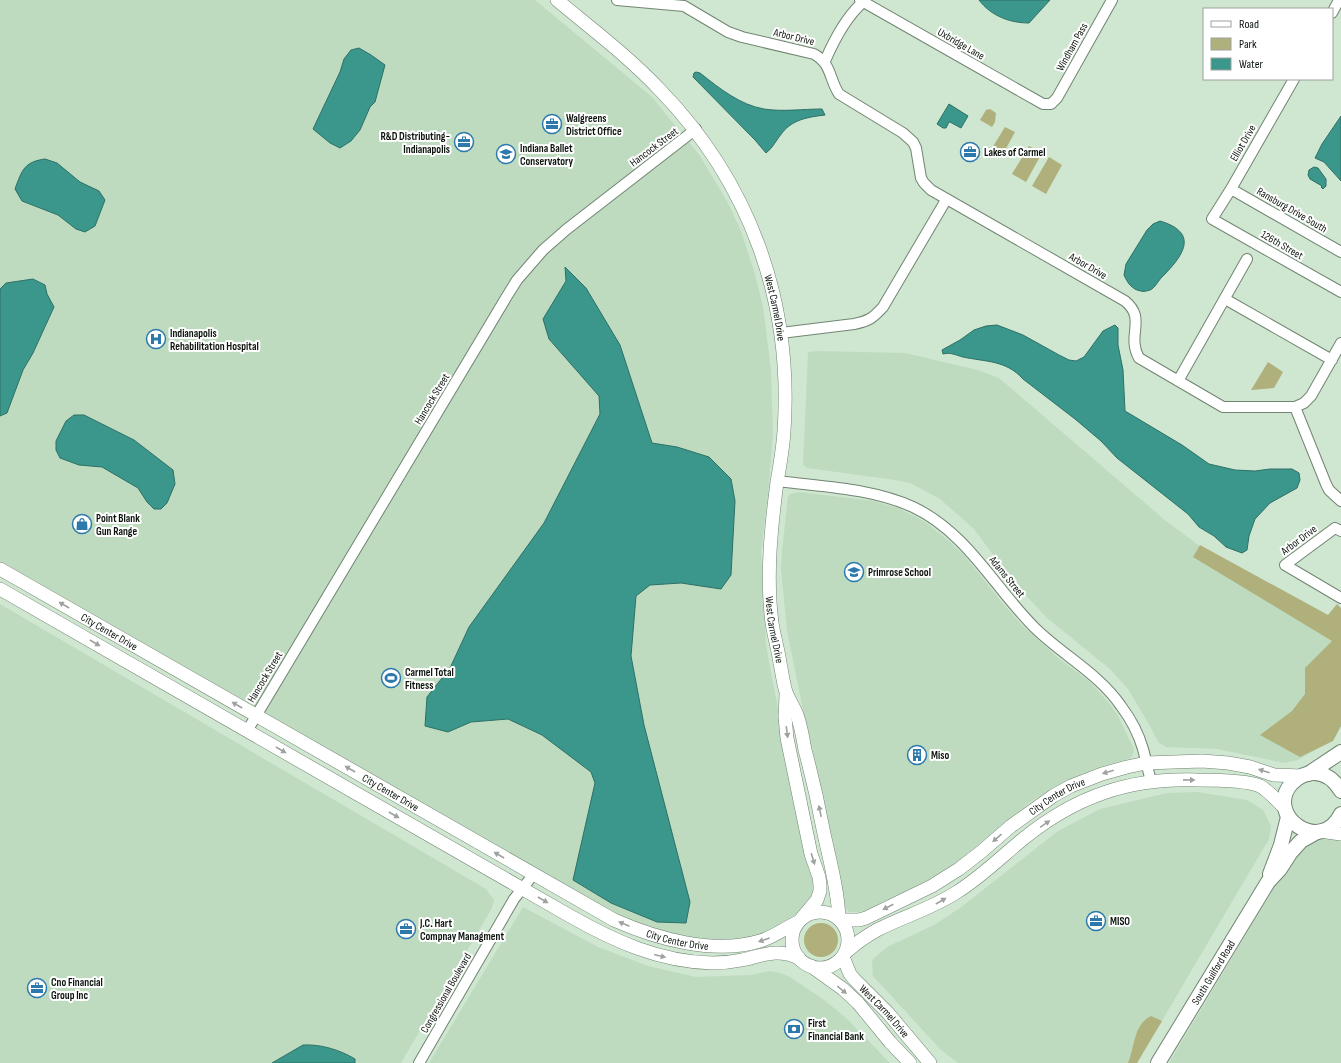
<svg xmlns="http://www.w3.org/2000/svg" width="1341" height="1063" font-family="'Sofia Sans Condensed',sans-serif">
<rect width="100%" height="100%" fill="#cfe6d0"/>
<path fill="#bedbc0" d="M0 0H535L652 97 700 156 727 201 741 231 755 274 763 307 771 370 773 433 768 495 761 551 766 645 806 860 815 882 811 897 804 908 787 921 761 936 713 942 635 925 0 564Z
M818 351 905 353 978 370 999 378 1166 521 1236 573 1341 641 1329 742 1298 760 1285 763 1217 749 1166 747 1158 742 1150 726 1128 689 1110 669 1047 618 1018 587 973 528 940 499 910 483 895 480 807 468 803 464 808 352Z
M799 492 874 501 898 508 924 521 950 542 964 555 1005 606 1020 623 1057 657 1090 682 1109 703 1118 716 1133 747 1134 751 1131 758 1103 766 1082 774 1051 789 1030 802 957 862 937 875 915 888 884 901 871 909 858 912H849L845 907 831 848 787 631 781 569 782 552 788 496 790 494Z
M0 604 486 889 494 900 492 908 401 1063H0Z
M1197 792 1247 800 1263 810 1271 826 1269 839 1137 1063H958L940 1049 873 976 872 960 887 947 934 925 960 908 1058 831 1100 809 1167 793Z
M1332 838 1341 840V1063H1169L1242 941 1287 862 1310 841Z
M523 907 598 947 648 966 696 977 752 975 770 971 780 973 790 977 823 999 846 1018 890 1063H429Z"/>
<path fill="#afb07b" d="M990 109 996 113 995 122 992 127 980 120 986 110Z
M1005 127 1015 132 1003 154 992 148Z
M1029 146 1042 153 1026 182 1012 174Z
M1049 157 1062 165 1046 194 1032 186Z
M1268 362 1283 372 1274 388 1251 390Z
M1200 545 1328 615 1337 604 1341 608V726L1333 741 1300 757 1260 735 1292 711 1305 694V668L1332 641 1193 557Z
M804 940a17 17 0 1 1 34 0a17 17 0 1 1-34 0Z
M1151 1016 1162 1021 1137 1063H1128C1135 1047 1133 1025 1151 1016Z"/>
<path fill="#3b978c" stroke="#2d7066" d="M979 0H1050L1029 23C1010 23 991 16 979 0Z
M359 48 371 55 385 65 375 102 370 107 360 130 351 141 340 148 330 143 313 129 340 72 344 59 351 50Z
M696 72 700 73C719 88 740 105 764 109 783 112 803 109 822 109L825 115C809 117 793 119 782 133 776 140 773 148 766 153L755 140 693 77 694 73Z
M949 104 968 116 961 128 950 122H949L946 128H943L937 124Z
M1341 116V181L1324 162 1315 158 1322 144Z
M45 159 57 163 80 182 99 191 105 200 95 226 85 232 76 229 58 215 22 201 15 189C22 170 24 162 45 159Z
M1314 167 1318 168 1326 179V186L1323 189 1321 187 1322 186 1310 179 1308 175 1309 170Z
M1160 221C1200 233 1183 256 1162 277 1158 281 1155 288 1150 290 1147 291 1143 292 1141 291 1132 290 1127 282 1124 275L1126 264 1147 230 1153 224Z
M565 267 586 288 620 345 652 443 677 447 709 457 731 479 735 501 731 575 721 589 681 583 650 585 636 596 631 656 644 725 690 902 686 923 657 922 611 903 573 880 595 783 591 772 542 735 508 719 471 722 448 732 425 726 427 697 450 668 469 627 544 523 600 414 599 396 549 339 543 319 566 281Z
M33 279 45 285 47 294 54 307 33 353 23 370 7 413 0 416V289L6 283Z
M997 325 1023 335 1059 355 1069 360 1076 361 1084 357 1103 331 1115 325 1118 328V345L1123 370 1125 411 1182 445 1209 464 1235 470 1255 471 1270 469H1292L1299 473 1300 480 1297 488 1270 503 1255 519 1249 536 1247 550 1242 553 1226 547 1214 536 1199 527 1188 514 1117 458 1101 441 1075 419 1023 379C1006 360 986 362 963 357 955 355 951 352 943 354L942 350 960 340 974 330 986 326Z
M74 415H84L134 440 173 470 175 484 167 503 161 509H154L147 502 138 488 102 467 79 465 60 458 56 450V441L66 421Z
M303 1045C321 1044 340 1050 355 1059V1063H272Z"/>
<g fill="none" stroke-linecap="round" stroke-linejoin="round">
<defs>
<path id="minor" d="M617 0 684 6 728 32 742 37 814 54C832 64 829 79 839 94L903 133 913 142 916 148 921 178 924 183 931 190 1125 301C1147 319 1126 335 1139 358L1223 407H1295L1304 403 1311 396 1341 343
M860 0 1043 104H1051L1057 98 1112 0
M1332 13 1339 0
M825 61C834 40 846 17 863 2
M1294 79 1231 189 1212 219 1341 292
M1231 189 1341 252
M1225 299 1332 360
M781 333 854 324C869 321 873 318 883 307L946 200
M1178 381 1247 259
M1295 407 1326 484 1329 490 1341 501
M778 481C823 487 871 488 913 507 968 533 995 589 1036 629 1064 656 1099 674 1121 706 1130 718 1139 735 1143 749 1146 760 1148 771 1151 781
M1341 531 1335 528 1285 565 1341 598
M247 731 507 296 517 280 543 250 567 229 696 129
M419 1063 514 899 533 875"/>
<g id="tertiary">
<path id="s1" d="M557 0C592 29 629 57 660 90 750 183 793 302 784 431 783 448 780 465 777 482 771 528 766 576 772 623 774 636 778 649 780 663 782 672 783 683 786 692 789 700 794 707 797 715 801 726 803 738 805 750 812 776 818 802 823 829 829 858 838 889 839 919"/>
<path id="s2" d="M0 569 614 920C657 939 714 955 760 941 774 937 785 928 798 922"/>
<path d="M0 589 570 916C614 941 660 962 712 963 722 963 732 962 742 960 764 955 777 948 799 958"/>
<path d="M786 695 785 717 787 738 811 854 819 877 820 885V891L817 900 802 918"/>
<path d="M1320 831 1341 834"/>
<circle cx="820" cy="940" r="28"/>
<path id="s3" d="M840 920H859L866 918 932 886 959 869 981 852 1011 826 1053 796 1071 786 1102 774 1127 767 1146 763 1202 761 1228 763 1250 767 1274 775 1302 776"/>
<path d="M845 953C855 944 866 936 877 930 904 916 931 909 957 892 981 877 1001 857 1023 839 1076 796 1129 778 1197 780 1213 780 1246 780 1260 786 1269 791 1277 801 1285 808"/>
<path id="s4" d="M843 957 850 974 854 979 888 1013 930 1063"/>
<path d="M811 966 843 989 858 1003 890 1042 910 1063"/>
</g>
<g id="secondary">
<path d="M1308 774 1341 752"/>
<path d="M1341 791C1335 781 1326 773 1314 773 1306 773 1298 777 1292 783 1263 815 1321 856 1341 814"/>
<path d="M1270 874 1281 845 1288 817"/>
<path id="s5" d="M1158 1063 1268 882 1280 869 1291 852 1301 841 1317 832"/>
</g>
</defs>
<use href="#minor" stroke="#718572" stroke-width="12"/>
<use href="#tertiary" stroke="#718572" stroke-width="14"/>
<use href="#secondary" stroke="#718572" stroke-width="16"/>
<use href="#minor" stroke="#fff" stroke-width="10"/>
<use href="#tertiary" stroke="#fff" stroke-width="13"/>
<use href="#secondary" stroke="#fff" stroke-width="14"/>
</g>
<defs><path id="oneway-solid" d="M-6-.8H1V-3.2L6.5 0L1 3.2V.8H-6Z"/></defs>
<g fill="#9ea19e">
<use href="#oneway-solid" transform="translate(64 605) rotate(-150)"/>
<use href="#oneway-solid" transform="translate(95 643) rotate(30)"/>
<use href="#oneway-solid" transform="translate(237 705) rotate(-150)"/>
<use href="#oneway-solid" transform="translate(787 732) rotate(82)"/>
<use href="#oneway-solid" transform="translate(281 750) rotate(30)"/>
<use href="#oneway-solid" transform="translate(350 769) rotate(-150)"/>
<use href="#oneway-solid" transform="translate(1264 771) rotate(-162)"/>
<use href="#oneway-solid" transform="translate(1108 772) rotate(164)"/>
<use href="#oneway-solid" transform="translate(1189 780) rotate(1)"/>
<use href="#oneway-solid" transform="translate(820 811) rotate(-102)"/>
<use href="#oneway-solid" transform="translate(394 815) rotate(30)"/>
<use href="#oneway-solid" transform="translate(1045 824) rotate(-34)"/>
<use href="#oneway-solid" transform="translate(997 838) rotate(139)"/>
<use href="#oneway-solid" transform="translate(499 855) rotate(-150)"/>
<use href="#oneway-solid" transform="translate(813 859) rotate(73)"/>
<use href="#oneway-solid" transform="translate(543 900) rotate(30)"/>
<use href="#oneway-solid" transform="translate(941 901) rotate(-30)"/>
<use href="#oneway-solid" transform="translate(888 907) rotate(153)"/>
<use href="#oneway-solid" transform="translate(624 924) rotate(-157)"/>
<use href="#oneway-solid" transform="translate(764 940) rotate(161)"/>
<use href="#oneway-solid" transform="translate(660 956) rotate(14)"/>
<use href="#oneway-solid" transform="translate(842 990) rotate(39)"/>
</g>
<defs>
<symbol id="office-ring" viewBox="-11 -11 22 22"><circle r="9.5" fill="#fff" stroke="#2d79ac" stroke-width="1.5"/><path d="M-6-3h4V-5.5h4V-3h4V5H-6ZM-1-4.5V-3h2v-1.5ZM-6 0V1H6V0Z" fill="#2d79ac"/></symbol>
<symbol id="school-ring" viewBox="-11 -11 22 22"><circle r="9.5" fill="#fff" stroke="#2d79ac" stroke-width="1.5"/><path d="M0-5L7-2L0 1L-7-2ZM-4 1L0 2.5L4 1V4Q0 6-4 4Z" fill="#2d79ac"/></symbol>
<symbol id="hospital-ring" viewBox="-11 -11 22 22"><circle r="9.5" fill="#fff" stroke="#2d79ac" stroke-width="1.5"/><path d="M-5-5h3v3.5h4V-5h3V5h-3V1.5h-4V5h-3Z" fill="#2d79ac"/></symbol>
<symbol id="shop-ring" viewBox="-11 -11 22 22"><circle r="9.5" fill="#fff" stroke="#2d79ac" stroke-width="1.5"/><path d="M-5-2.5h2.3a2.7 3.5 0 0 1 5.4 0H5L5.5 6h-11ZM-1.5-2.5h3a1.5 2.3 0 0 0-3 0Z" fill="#2d79ac"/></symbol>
<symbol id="stadium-ring" viewBox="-11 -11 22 22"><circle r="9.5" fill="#fff" stroke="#2d79ac" stroke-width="1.5"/><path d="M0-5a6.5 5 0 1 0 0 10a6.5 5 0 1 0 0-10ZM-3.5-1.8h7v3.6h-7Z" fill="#2d79ac"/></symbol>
<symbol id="building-ring" viewBox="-11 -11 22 22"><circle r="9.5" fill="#fff" stroke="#2d79ac" stroke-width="1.5"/><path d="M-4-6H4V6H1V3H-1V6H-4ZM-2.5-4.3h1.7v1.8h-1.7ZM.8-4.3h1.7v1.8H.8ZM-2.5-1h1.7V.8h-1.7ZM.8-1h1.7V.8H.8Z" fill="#2d79ac"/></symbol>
<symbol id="bank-ring" viewBox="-11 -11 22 22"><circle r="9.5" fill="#fff" stroke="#2d79ac" stroke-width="1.5"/><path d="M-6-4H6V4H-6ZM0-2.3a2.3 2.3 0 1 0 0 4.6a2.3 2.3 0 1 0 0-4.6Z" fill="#2d79ac"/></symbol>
</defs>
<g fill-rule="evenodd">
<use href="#office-ring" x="541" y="113" width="22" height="22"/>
<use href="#office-ring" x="453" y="131" width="22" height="22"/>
<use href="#office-ring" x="959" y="141" width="22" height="22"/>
<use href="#school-ring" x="495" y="143" width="22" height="22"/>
<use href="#hospital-ring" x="145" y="328" width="22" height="22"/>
<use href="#shop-ring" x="71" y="513" width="22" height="22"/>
<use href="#school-ring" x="843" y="561" width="22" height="22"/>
<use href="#stadium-ring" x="380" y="667" width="22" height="22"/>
<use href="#building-ring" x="906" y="744" width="22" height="22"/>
<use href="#office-ring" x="1085" y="910" width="22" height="22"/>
<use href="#office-ring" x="395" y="918" width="22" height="22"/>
<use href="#office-ring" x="26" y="977" width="22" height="22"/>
<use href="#bank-ring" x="783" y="1018" width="22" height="22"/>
</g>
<g text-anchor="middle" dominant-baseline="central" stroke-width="4" stroke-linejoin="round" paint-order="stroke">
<g font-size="11" fill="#0c140d" stroke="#fff">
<text transform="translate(794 37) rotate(14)">Arbor Drive</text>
<text transform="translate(961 44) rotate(30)">Uxbridge Lane</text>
<text transform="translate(1072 47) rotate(-61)">Windham Pass</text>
<text transform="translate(1243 143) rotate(-60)">Elliot Drive</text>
<text transform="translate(654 147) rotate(-37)">Hancock Street</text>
<text transform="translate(1292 210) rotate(30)">Ransburg Drive South</text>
<text transform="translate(1282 245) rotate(30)">126th Street</text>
<text transform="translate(1088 266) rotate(30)">Arbor Drive</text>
<text stroke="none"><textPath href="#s1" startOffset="387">West Carmel Drive</textPath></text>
<text transform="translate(432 399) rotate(-59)">Hancock Street</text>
<text transform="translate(1299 540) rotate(-37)">Arbor Drive</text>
<text transform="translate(1007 577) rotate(51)">Adams Street</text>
<text stroke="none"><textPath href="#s1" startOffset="711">West Carmel Drive</textPath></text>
<text stroke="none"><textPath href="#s2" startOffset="126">City Center Drive</textPath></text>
<text transform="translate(265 677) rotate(-59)">Hancock Street</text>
<text stroke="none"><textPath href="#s2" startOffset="450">City Center Drive</textPath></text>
<text stroke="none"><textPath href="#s3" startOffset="254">City Center Drive</textPath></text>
<text stroke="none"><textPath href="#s2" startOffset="774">City Center Drive</textPath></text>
<text stroke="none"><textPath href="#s5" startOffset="106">South Guilford Road</textPath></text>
<text transform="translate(446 993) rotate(-60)">Congressional Boulevard</text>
<text stroke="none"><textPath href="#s4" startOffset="69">West Carmel Drive</textPath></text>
</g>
<g font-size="11" font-weight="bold" fill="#0c140d" stroke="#fff" text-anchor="start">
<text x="566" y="118">Walgreens<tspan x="566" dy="13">District Office</tspan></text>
<text x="450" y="136" text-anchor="end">R&amp;D Distributing-<tspan x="450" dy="13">Indianapolis</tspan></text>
<text x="520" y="148">Indiana Ballet<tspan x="520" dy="13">Conservatory</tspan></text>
<text x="984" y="152">Lakes of Carmel</text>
<text x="170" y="333">Indianapolis<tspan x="170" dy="13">Rehabilitation Hospital</tspan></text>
<text x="96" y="518">Point Blank<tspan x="96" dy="13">Gun Range</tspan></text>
<text x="868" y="572">Primrose School</text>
<text x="405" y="672">Carmel Total<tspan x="405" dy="13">Fitness</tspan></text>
<text x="931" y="755">Miso</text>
<text x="1110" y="921">MISO</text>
<text x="420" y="923">J.C. Hart<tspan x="420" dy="13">Compnay Managment</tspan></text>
<text x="51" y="982">Cno Financial<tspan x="51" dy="13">Group Inc</tspan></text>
<text x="808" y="1023">First<tspan x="808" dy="13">Financial Bank</tspan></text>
</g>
</g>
<rect x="1203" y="8" width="130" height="72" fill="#ffffff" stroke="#9ea19e"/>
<rect x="1211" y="21" width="20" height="6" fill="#ffffff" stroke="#9ea19e"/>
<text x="1239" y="28" font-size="12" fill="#0c140d">Road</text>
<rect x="1211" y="38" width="20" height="12" fill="#afb07b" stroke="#9ea19e"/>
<text x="1239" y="48" font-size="12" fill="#0c140d">Park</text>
<rect x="1211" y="58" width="20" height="12" fill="#3b978c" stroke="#9ea19e"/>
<text x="1239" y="68" font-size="12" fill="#0c140d">Water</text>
</svg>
